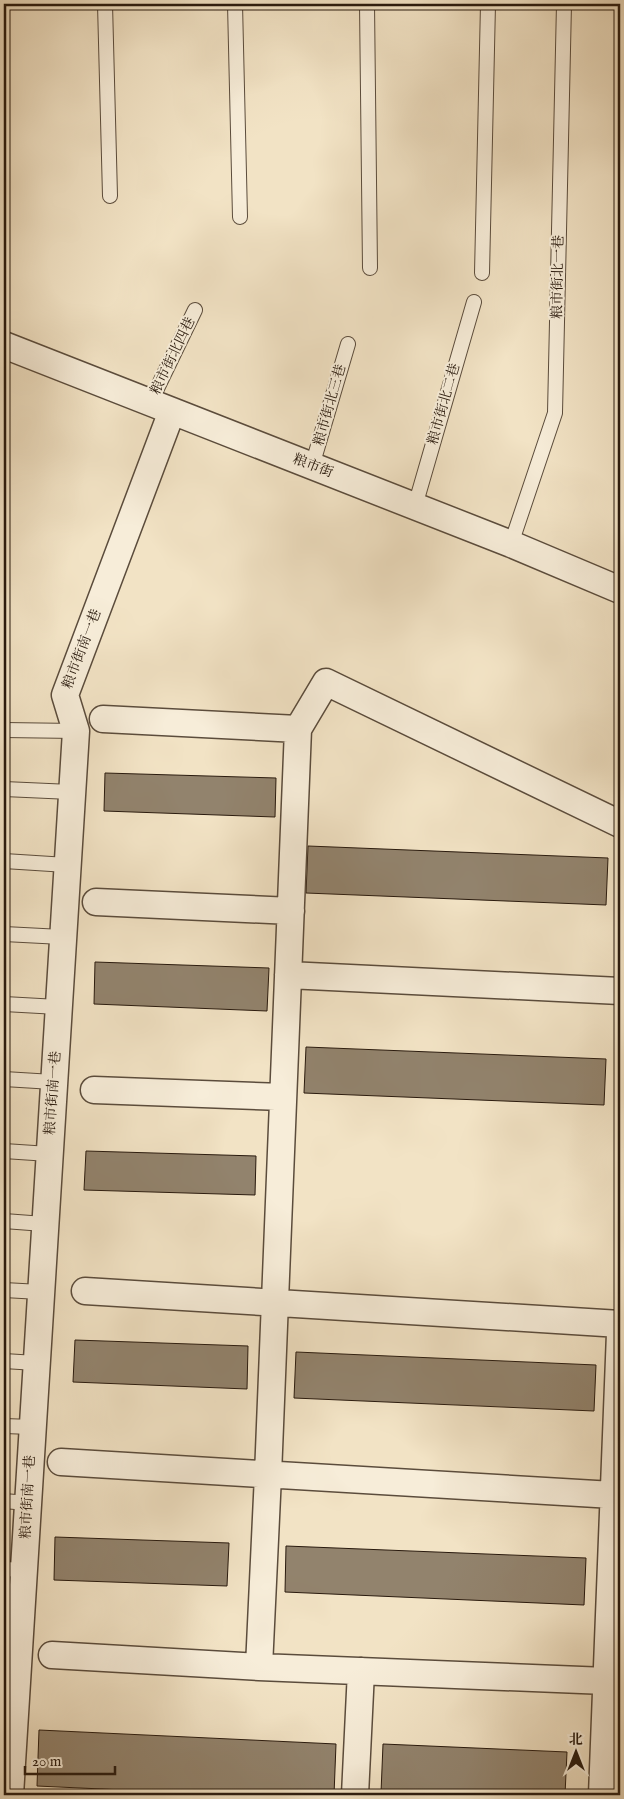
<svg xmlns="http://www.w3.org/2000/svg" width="624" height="1799" font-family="'IM FELL English','Noto Serif SC',serif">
<rect width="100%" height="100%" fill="#f2e3c5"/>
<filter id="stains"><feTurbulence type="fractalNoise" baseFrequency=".004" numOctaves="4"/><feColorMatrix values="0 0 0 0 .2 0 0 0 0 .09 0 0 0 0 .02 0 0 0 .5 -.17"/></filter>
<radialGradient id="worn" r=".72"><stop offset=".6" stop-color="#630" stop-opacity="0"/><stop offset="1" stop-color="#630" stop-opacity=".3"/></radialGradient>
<path fill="#92836d" stroke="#291a0e" d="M105 773 276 778 275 817 104 811Z
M308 846 608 858 606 905 306 893Z
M95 962 269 968 267 1011 94 1004Z
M306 1047 606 1059 604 1105 304 1093Z
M86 1151 256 1156 255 1195 84 1190Z
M75 1340 248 1346 247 1389 73 1382Z
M296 1352 596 1365 594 1411 294 1398Z
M55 1537 229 1543 227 1586 54 1580Z
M286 1546 586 1558 584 1605 285 1592Z
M39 1730 336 1744 334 1795H232L37 1786Z
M383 1744 567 1752 565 1795H425L381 1793Z"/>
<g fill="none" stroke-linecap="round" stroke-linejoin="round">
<defs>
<path id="lane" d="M105 4 110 196
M235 4 240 217
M367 4 370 268
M482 273 488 4
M150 403 195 310
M312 466 348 344
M415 506 474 302
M511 544 555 413 564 4
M4 730 76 731
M4 789 71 792
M4 861 67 865
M4 934 62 937
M4 1004 58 1007
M4 1079 53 1082
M4 1151 49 1154
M4 1221 44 1224
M4 1290 40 1292
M4 1361 36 1363
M4 1426 32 1427
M4 1501 27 1503
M4 1569 23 1570"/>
<path id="street" d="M4 345 511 544 620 590
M103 719 298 729 326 682 620 824
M96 902 291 911
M288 975 620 991
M94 1090 283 1097
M85 1291 620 1324
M61 1462 613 1495
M52 1655 259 1667 606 1681
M259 1667 268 1475 298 729
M10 1795 76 731 65 695 172 411
M355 1795 361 1671
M602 1795 620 1333"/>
</defs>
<use href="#lane" stroke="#5b4c3c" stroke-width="16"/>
<use href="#street" stroke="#5b4c3c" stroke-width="29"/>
<use href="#lane" stroke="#f7edd9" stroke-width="14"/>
<use href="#street" stroke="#f7edd9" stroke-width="26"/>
</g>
<g text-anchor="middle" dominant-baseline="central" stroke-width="4" stroke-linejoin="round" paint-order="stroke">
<g font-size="14" fill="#291a0e" stroke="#f7edd9">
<text transform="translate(558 277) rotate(-89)">粮市街北一巷</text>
<text transform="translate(173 356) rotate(-64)">粮市街北四巷</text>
<text transform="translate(444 404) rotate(-74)">粮市街北二巷</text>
<text transform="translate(330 405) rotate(-74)">粮市街北三巷</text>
<text transform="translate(313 466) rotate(21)">粮市街</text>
<text transform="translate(82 649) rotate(-69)">粮市街南一巷</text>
<text transform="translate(53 1093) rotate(-86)">粮市街南一巷</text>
<text transform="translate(28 1497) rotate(-87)">粮市街南一巷</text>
</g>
</g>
<rect width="624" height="1799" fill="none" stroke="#f2e3c5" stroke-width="20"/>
<rect x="5" y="5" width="614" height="1789" fill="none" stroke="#291a0e" stroke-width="2.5"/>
<rect x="10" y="10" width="604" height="1779" fill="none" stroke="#291a0e"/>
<g transform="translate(576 1752)" stroke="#f7edd9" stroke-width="4" paint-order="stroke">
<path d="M0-4L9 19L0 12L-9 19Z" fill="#291a0e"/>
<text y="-8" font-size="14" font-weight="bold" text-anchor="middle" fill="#291a0e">北</text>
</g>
<path d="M25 1766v8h90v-8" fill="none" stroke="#291a0e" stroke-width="2.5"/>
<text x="32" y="1766" font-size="15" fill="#291a0e" stroke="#f7edd9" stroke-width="4" paint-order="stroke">20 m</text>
<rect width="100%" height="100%" filter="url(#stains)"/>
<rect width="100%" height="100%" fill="url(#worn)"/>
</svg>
